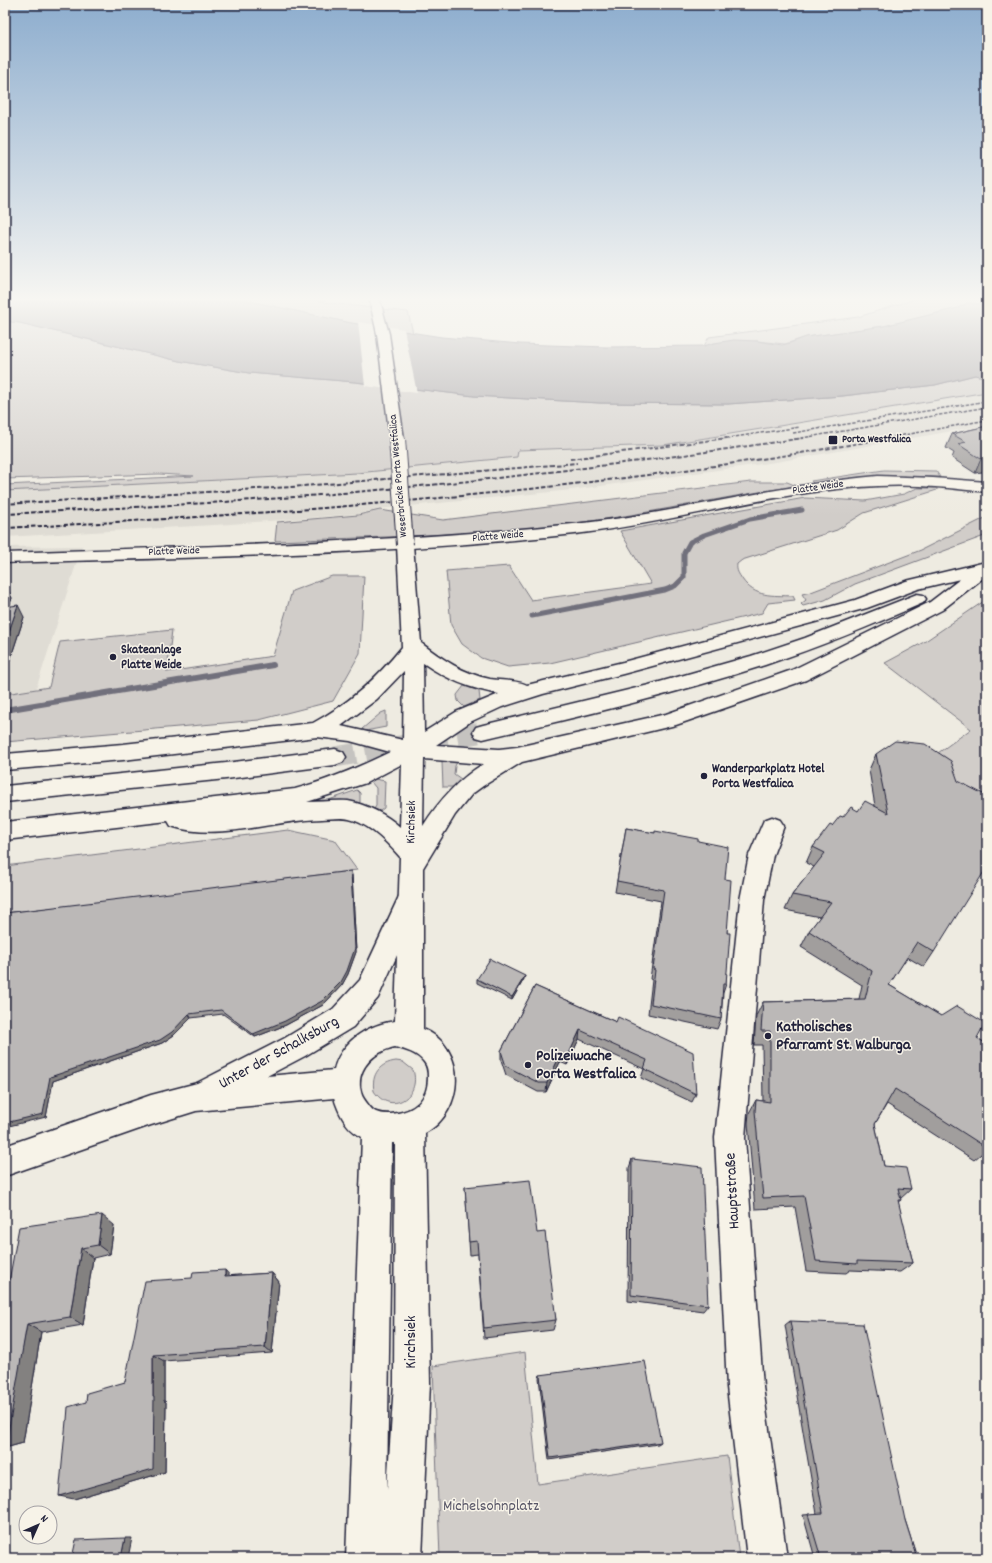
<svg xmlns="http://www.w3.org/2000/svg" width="992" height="1563" font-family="Dekko,sans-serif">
<rect width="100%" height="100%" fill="#eeebe1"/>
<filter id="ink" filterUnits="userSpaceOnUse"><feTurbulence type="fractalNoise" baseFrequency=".025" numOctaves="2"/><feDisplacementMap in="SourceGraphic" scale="8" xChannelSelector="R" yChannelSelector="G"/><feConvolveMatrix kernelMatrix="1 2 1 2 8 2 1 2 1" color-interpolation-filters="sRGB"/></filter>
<g filter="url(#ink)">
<path fill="#dfdcd4" d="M987 392V425L776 462 571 490 379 509 357 514 231 524 5 537V491L357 473 517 457V450L663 445Z
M82 546 36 689 5 694V547Z"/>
<path fill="#d1cdc9" stroke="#7a7882" d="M231 297H298L330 303 408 312 413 333 351 323Z
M922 297H987V304L967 303 958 308 884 326 807 337 785 344 757 341 704 346 709 337 858 317Z
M5 321 20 323 179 361 249 373 355 382 474 396 600 403 728 404 843 396 935 385 975 375 987 378V392L663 445 518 450 517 457 357 473 5 491V485L194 476 159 474 5 479Z
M884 470 936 471 940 477 887 476 814 484 811 481Z
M751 482H787L797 486C720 497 645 515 568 524 471 536 373 537 275 541L277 522 358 515 380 510 443 520Z
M917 488H937V490L864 513 837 530 742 560 737 564C736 571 739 574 742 579 755 598 772 595 793 596L795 600 768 603 762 613 550 663 508 667 481 658 462 644 451 625 446 571 509 566 531 600 651 584 620 531 805 498 865 501 904 494Z
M987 517V535L855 584 825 600 803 606 801 604 806 600 802 594 811 592 921 550Z
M332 576H364L360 653 333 701 259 720 5 742V694L49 687 60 642 172 630 167 672 273 656 292 591Z
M987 599V803L927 761 971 729 885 663 924 642Z
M464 686 479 691 480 700 464 707 458 701 457 695Z
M386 711V727L365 731 362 729 381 713Z
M455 759 458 760 455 766 454 774 461 779 453 787H443L442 762Z
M375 779 385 781 384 808 380 811 374 809 376 806V788L371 782Z
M357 790 360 793V802L359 804 326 801Z
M288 830 335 840 357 870 5 916V866Z
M396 1061 403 1062 413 1070C422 1097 390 1116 374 1091 371 1074 380 1063 396 1061Z
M525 1352 538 1484 727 1456 739 1558H440L433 1366Z"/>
<path fill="#a6a3a6" stroke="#716f7b" d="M5 297H231L351 323 442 337 520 344 606 347 704 346 714 343 734 340 757 341 782 345 790 343 806 337 884 326 958 308 967 303 987 304V378L975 375 935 385 842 396 728 404 600 403 474 396 355 382 249 373 179 361 20 323 5 321Z"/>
<path fill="#eeebe1" d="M358 322 404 329 417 393 365 386Z"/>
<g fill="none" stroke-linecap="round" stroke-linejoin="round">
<path stroke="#716f7b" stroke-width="5" d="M532 616 665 590 675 586 684 577V553L690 542 704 535 750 519 802 510"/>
<path stroke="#716f7b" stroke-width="6" d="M5 710 273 665"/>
<path stroke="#c5c3c0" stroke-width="21" stroke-dasharray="21 10" stroke-linecap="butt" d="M335 757 483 732"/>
<defs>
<path id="minor" d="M878 476 933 478 987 482V492C951 488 914 484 878 486 776 490 676 523 575 534 386 555 195 557 5 563V553C194 546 384 544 573 524 676 514 774 485 878 476Z
M772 817 780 820 784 826 773 855 764 900 745 1138 763 1387 787 1558H747L727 1387 715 1138 740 900 749 855 764 820Z
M410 889 419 892 422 899 378 998 353 1027 305 1056 267 1076 345 1069 355 1073 359 1083 355 1093 345 1097 196 1111 151 1125 5 1176V1146L151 1095 197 1083 285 1038 333 1009 360 980 401 892Z"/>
<path id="major" d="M369 297H379L389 334 404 439 402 442 397 443 392 442 390 439 377 334Z
M405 540 411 541 413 545 421 643C442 659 464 674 490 679 502 681 516 680 527 685L623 662 855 600 906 581 986 562 987 575 942 610 806 680 676 725 522 762 483 786 472 794 455 815 423 868V1029C468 1047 465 1112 425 1133L430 1383 422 1558H346L362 1137C350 1131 343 1121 338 1109 319 1065 350 1027 395 1021L400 857C388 843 368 823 349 819 341 817 330 819 322 819 272 820 220 842 171 826L168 821 5 840V822L295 789C329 780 359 767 390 752L350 741 317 737 123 760 5 770V754L123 744 313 723C349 704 377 678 402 647L397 545 399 541ZM960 579 930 602 792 670 666 714 517 747 499 749 436 745 470 722 502 707 543 694 623 674 867 608 918 589ZM423 663C446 679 471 689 499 694L456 712 424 732ZM404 671 403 740 341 726 377 699ZM424 759 483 764C457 780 439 801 423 826ZM402 764 400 827C387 815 366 804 348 801 335 800 320 802 307 802L366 783ZM395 1047C406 1050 417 1053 424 1062 428 1067 428 1072 428 1077 428 1100 414 1112 391 1114 386 1114 381 1114 376 1112 371 1110 367 1103 364 1099 361 1095 361 1091 360 1087 358 1066 376 1051 395 1047ZM392 1143H395L394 1383 387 1490Z
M917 594 923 595 926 599 923 603C871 626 819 647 765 665 672 695 578 717 483 739L476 737 473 732 476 727 483 725 649 685 751 656 805 638Z
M335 749 343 752 346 757 343 762 335 765 226 779 5 802V786L226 763Z"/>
</defs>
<use href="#minor" stroke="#22223b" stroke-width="3"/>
<use href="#major" stroke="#22223b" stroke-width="3"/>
<use href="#minor" fill="#f7f3e8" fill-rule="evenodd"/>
<use href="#major" fill="#f7f3e8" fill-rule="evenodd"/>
<path stroke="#22223b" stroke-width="1.5" stroke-dasharray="3.5 1.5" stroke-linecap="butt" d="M793 433 987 401
M721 439 800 427
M796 439 987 407
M882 439 987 420"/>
<path stroke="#22223b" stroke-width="2" stroke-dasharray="4.5 2" stroke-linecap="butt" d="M570 459 727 438
M5 504 291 487 577 463
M5 514C110 508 214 504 319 495 481 482 642 462 803 438
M5 528C300 513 596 491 888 438"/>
<defs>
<path id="major-bridge" d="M397 439 405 545"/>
</defs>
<use href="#major-bridge" stroke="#22223b" stroke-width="18" stroke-linecap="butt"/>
<use href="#major-bridge" stroke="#f7f3e8" stroke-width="16"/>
</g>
<path fill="#a19e9d" stroke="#22223b" d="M987 426V471L975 473 952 458 954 453 946 448 952 434Z
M5 586 12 598 9 606 24 617 9 663H5Z
M876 754 934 952 924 967 907 957 889 985 987 1044V1149L974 1160 887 1104 875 1124 884 1166 911 1189 900 1199 901 1200 898 1202 913 1263 900 1272 850 1270 846 1273 806 1271 795 1207 755 1209 748 1123 749 1113 756 1100 763 1101 762 1045H754L756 1016 763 1002 859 999 862 985 801 947 809 931 820 917 785 910 792 895 814 867 806 863 813 847 832 826 843 817 858 811 875 806 869 770Z
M626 828 698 841 725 879 727 933 726 984 723 993 721 1019 717 1029 648 1014 652 980 650 979 661 901 615 892Z
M352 875 356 952 348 974 342 985 323 1005 286 1025 255 1037 223 1014 191 1018 174 1035 162 1043 53 1081 46 1117 5 913Z
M477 979H524L512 1000 477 983Z
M535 986 616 1022 696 1094 692 1102 641 1078 644 1069 579 1039 567 1065 560 1062 546 1092H538L506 1075 501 1060V1051Z
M632 1159 708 1305 703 1311 628 1301 629 1168Z
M465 1187 537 1233 556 1320 553 1330 484 1338 478 1254 470 1255Z
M114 1225 110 1254 93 1258 83 1325 41 1332 23 1443 5 1448V1293L7 1292Z
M272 1273 279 1282 272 1353 164 1361V1401L166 1402 165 1472 74 1499 67 1420 86 1402 125 1382 192 1278Z
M790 1321 905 1520 917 1558H815L803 1515 817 1514 785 1325Z
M540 1375 661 1442 658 1444 549 1460 539 1378Z"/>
<path fill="#838180" stroke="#22223b" d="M987 458V471L975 473 981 459Z
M6 586 12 598 5 617V588Z
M18 605 24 617 9 663 5 655V643Z
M351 871 352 875 356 952 348 974 342 985 323 1005 286 1025 255 1037 253 1034Z
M525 976 524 979 512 1000V997Z
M189 1014 191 1018 174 1035 162 1043 53 1081 46 1117 5 1127V1123L50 1077Z
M580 1030 579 1039 567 1065 568 1056Z
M561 1053 560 1062 546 1092 547 1083Z
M102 1215 114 1225 110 1254 98 1245Z
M81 1248 93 1258 83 1325 70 1317Z
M225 1270 233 1279 225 1276Z
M272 1273 279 1282 272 1353 265 1347Z
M27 1324 41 1332 23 1443 5 1448V1440Z
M153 1355 164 1361V1401L166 1402 165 1472 74 1499 59 1496 153 1397Z
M125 1538H132L128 1558H121Z"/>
<path fill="#bbb8b7" stroke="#22223b" d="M987 426V458L981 459 958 444 966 442 952 434Z
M18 605 5 643V607Z
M895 741 925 744 951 761 958 781 987 796V867L934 952 917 942 889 985 941 1016 957 1006 985 1023 977 1038 987 1044V1148L895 1089 875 1124 884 1166 906 1168 911 1189 898 1188 901 1200H898L913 1263 857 1261V1264L816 1261 804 1196 763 1198 755 1111 756 1100 770 1102V1031H761L763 1002 865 999 872 971 809 931 831 902 792 895 825 853 813 847 830 825 832 826 840 816 843 817 851 807 858 811 865 801 888 813 876 754Z
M626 828 655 833V831L698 839V841L728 847 725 879 731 880 727 933H730L726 984H723L721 1019 651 1004 655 970 653 969 664 890 617 881Z
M351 871 355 948 347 971 341 982 322 1001 285 1021 253 1034 221 1010 189 1014 172 1032 160 1040 50 1077 43 1114 5 1123V913Z
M490 959 525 976 512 997 477 979Z
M535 986 616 1022 618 1017 693 1052 696 1094 644 1069 647 1060 580 1030 568 1056 561 1053 547 1083H539L506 1066 501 1051Z
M632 1159 702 1167 708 1305 631 1295Z
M530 1180 537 1233 545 1232 556 1320 484 1328 477 1241 469 1242 465 1187Z
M102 1215 98 1245 81 1248 70 1317 27 1324 7 1439 5 1440V1293L7 1292 19 1227Z
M225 1270V1276L272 1273 265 1347 153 1355V1397H154L153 1469 59 1496 66 1421 67 1420 68 1407 86 1402 87 1393 125 1382 145 1281 192 1278 193 1272Z
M790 1321 863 1324 905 1520 917 1558H821L808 1514 823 1513Z
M645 1361 661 1442 550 1458 540 1375Z
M125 1538 121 1558H72L76 1540Z"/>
</g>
<linearGradient id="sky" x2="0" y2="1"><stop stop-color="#8dadce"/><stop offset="0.58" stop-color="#f7f6f2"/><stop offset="1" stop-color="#f7f6f2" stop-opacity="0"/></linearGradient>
<rect width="992" height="516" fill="url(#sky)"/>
<g fill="#22223b" stroke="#f7f3e8" stroke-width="1.5">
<rect x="828" y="435" width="10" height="10" rx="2"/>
<circle cx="113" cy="657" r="4"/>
<circle cx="704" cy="776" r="4"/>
<circle cx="768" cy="1036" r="4"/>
<circle cx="528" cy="1065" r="4"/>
</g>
<g text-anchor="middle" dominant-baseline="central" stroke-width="3" stroke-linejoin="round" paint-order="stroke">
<g font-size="11" font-weight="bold" fill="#22223b" stroke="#f7f3e8" text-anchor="start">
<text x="842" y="440">Porta Westfalica</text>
</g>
<g font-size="11" fill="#22223b" stroke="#f7f3e8">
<text transform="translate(399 476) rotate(-95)">Weserbrücke Porta Westfalica</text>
<text transform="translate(818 488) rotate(-8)">Platte Weide</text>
<text transform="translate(498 537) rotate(-5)">Platte Weide</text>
<text transform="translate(174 552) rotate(-2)">Platte Weide</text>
</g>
<g font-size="13" font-weight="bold" fill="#22223b" stroke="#f7f3e8" text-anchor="start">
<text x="121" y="650">Skateanlage<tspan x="121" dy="15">Platte Weide</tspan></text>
<text x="712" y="769">Wanderparkplatz Hotel<tspan x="712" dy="15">Porta Westfalica</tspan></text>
</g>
<g font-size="13" fill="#22223b" stroke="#f7f3e8">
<text transform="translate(412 822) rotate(-89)">Kirchsiek</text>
</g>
<g font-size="16" font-weight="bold" fill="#22223b" stroke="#f7f3e8" text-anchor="start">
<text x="776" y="1027">Katholisches<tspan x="776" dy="18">Pfarramt St. Walburga</tspan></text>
<text x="536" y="1056">Polizeiwache<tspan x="536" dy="18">Porta Westfalica</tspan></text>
</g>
<g font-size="16" fill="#22223b" stroke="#f7f3e8">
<text transform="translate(279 1053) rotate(-29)">Unter der Schalksburg</text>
<text transform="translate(733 1191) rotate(-93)">Hauptstraße</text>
<text transform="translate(411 1342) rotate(-90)">Kirchsiek</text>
</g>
<g font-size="16" fill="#575566" stroke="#f7f3e8">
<text x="491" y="1506">Michelsohnplatz</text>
</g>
</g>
<rect width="992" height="1563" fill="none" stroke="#f7f3e8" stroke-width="20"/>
<rect x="10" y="10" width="972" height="1543" fill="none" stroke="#22223b" stroke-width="1.5" filter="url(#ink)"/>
<g transform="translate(38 1525) rotate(45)"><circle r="19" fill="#f7f3e8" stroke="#a29fa3"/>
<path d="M0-3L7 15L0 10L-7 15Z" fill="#22223b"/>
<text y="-6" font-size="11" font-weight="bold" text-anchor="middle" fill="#22223b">N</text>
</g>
</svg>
